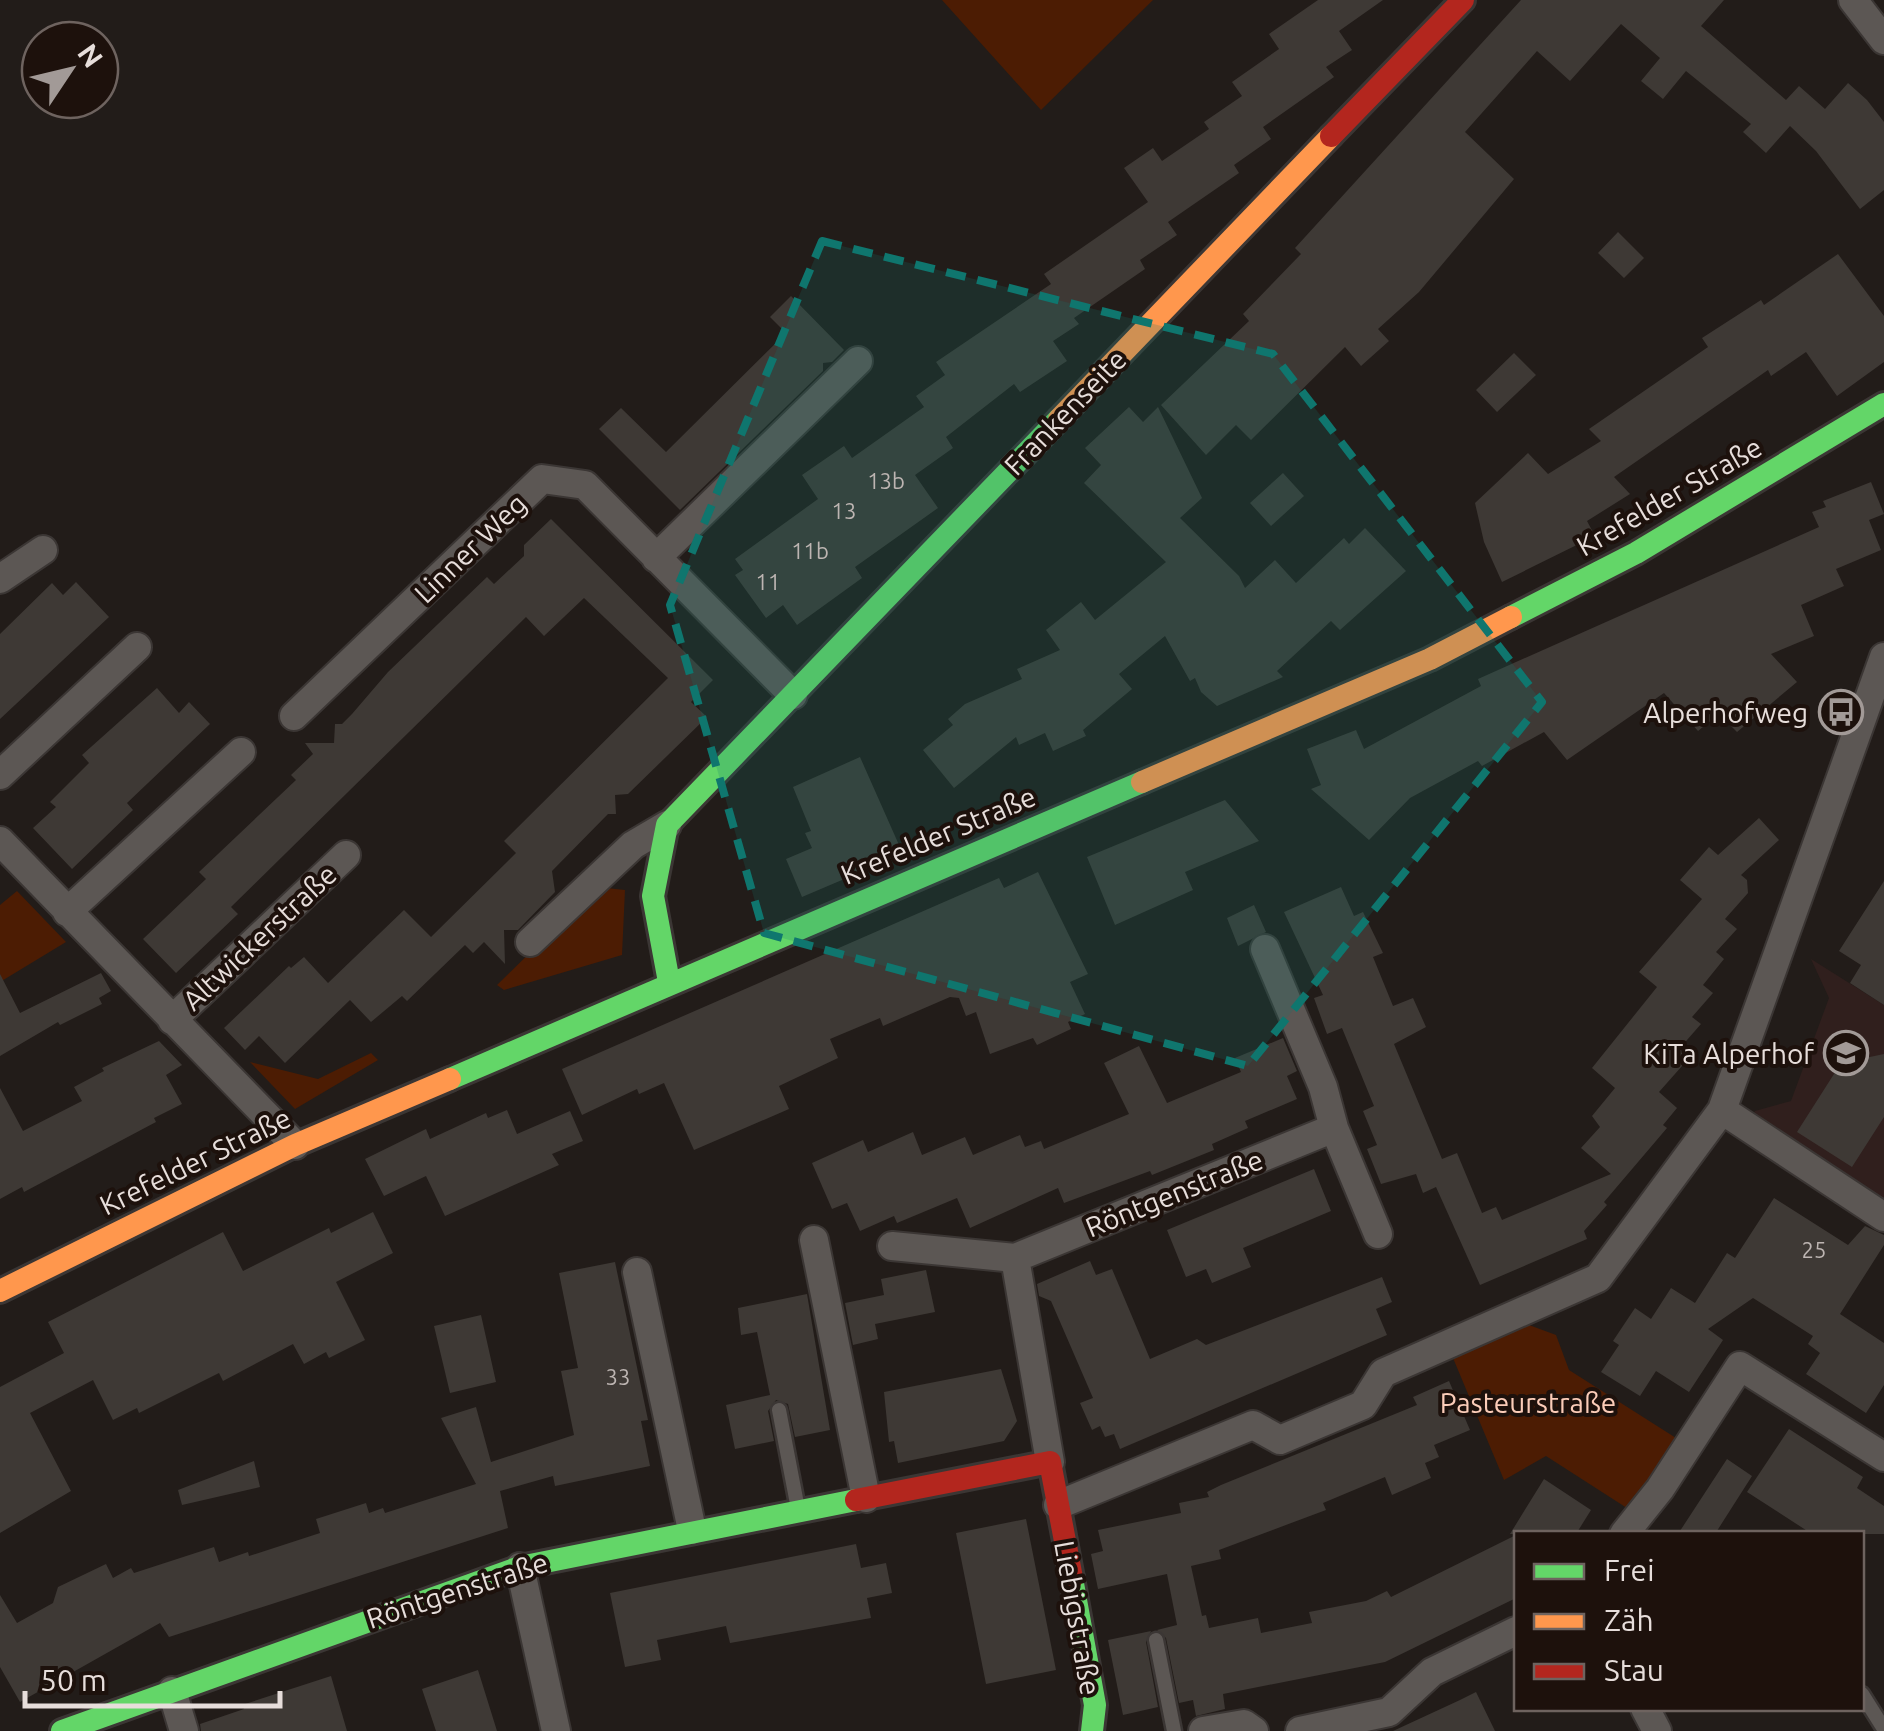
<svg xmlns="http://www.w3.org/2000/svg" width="1884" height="1731" font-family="Ubuntu,sans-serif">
<rect width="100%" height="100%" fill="#221c19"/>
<path fill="#301f1d" d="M1811 959 1884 1005V1203L1752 1117 1755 1111 1791 1101 1829 998Z"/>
<path fill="#4c1c03" d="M942 0H1153L1041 110Z
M597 887 625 890 622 955 504 990 497 985Z
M17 891 66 942 0 982V905Z
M371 1053 378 1060 295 1109 250 1062 318 1079Z
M1529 1325 1556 1335 1569 1370 1676 1438 1630 1510 1546 1456 1504 1480 1453 1358Z"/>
<path fill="#3e3935" d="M1318 0H1383L1339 31 1352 50 1326 67 1334 77 1263 127 1271 139 1234 165 1239 173 1168 222 1177 235 1140 260 1145 269 1074 318 1079 324 1053 341 1067 361 1020 392 1014 384 946 437 953 448 915 475 938 508 855 567 862 578 797 625 783 605 766 618 735 575 743 570 735 559 818 499 802 475 844 446 852 458 924 407 916 396 945 375 936 362 1051 284 1044 274 1148 202 1124 168 1153 148 1162 161 1209 129 1204 122 1242 96 1232 82 1279 49 1269 34Z
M1521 0H1724L1701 26 1786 100 1799 86 1825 109 1848 83 1867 100 1884 122V190L1860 209 1816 151 1790 126 1766 153 1743 132 1751 124 1686 71 1663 99 1641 81 1660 58 1621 24 1570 81 1537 51 1465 132 1514 179 1419 292 1378 329 1389 341 1361 366 1345 347 1251 440 1236 425 1206 455 1161 405 1249 321 1243 314 1301 254 1295 248Z
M1618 232 1644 258 1624 278 1598 253Z
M1838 254 1884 316V362L1837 396 1806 352 1771 376 1768 370 1614 477 1630 494 1587 521 1595 536 1502 582 1484 542 1475 503 1528 453 1548 474 1601 441 1589 429 1708 347 1702 338 1761 300 1764 305Z
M791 296 844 350 832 362 823 363V371L680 510 599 429 621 408 666 452 786 333 770 317Z
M1514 353 1536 375 1497 412 1476 390Z
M1129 407 1143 422 1158 407 1202 498 1180 518 1239 576 1245 588 1275 560 1296 583 1344 538 1349 544 1365 528 1406 571 1340 630 1331 621 1277 671 1283 677 1217 706 1201 692 1195 678 1190 681 1165 636 1119 674 1132 689 1083 730 1086 736 1053 751 1045 733 1019 745 1016 737 954 788 923 750 953 725 948 719 965 704 1022 679 1017 669 1060 650 1046 630 1081 602 1095 620 1166 562 1084 483 1101 465 1085 448Z
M1283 473 1304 496 1271 526 1250 503Z
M1871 482 1884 514 1869 520 1881 550 1836 569 1844 586 1801 605 1814 636 1771 654 1797 682 1737 732 1719 714 1698 731 1664 693 1567 760 1544 732 1482 766 1478 761 1410 798 1369 840 1311 789 1321 785 1307 749 1356 730 1364 749 1481 686 1478 679 1819 527 1812 512 1826 507 1823 501Z
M551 519 713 680 691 702 707 717 628 794 615 795 616 814H608L552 871 555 892 518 930H504L505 964 484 942 473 953 465 945 407 1001 402 996 371 1022 350 1000 285 1063 259 1036 245 1050 224 1028 289 966 291 968 304 957 328 983 404 910 431 937 516 853 504 841 668 678 584 598 544 636 526 617 231 907 238 914 176 973 143 939 206 879 199 872 296 780 291 775 313 754 305 743H334L335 724H342L352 714 388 672 487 577 494 584 524 556V545Z
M76 582 109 617 0 719V634L52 583 63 595Z
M157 688 179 713 189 702 210 724 127 803 133 810 72 869 33 828 56 807 50 802 89 763 82 755Z
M860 757 903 854 802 897 786 859 812 848 805 833 811 831 793 787Z
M1225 800 1259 841 1185 872 1193 890 1115 925 1087 857Z
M1759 818 1779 840 1741 875 1747 880 1748 893 1725 919 1737 929 1716 952 1724 959 1703 985 1713 993 1692 1017 1701 1024 1680 1048 1690 1057 1659 1092 1677 1108 1663 1125 1667 1128 1604 1202 1607 1205 1584 1231 1587 1239 1480 1285 1436 1187 1423 1193 1416 1174 1381 1184 1367 1149 1377 1145 1363 1111 1374 1106 1342 1028 1327 1034 1314 998 1323 995 1284 912 1341 887 1354 916 1363 912 1383 953 1373 957 1393 1006 1413 998 1426 1027 1394 1044 1442 1159 1457 1153 1482 1213 1496 1207 1502 1220 1611 1174 1581 1148 1600 1127 1592 1116 1615 1088 1592 1068 1657 987 1639 972 1702 899 1680 880 1709 847 1718 855Z
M1038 872 1088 974 1070 982 1085 1014 1068 1022 1071 1029 1037 1045 1033 1038 990 1054 976 1012 966 1016 959 998 950 997 883 1026 880 1018 830 1039 838 1058 779 1086 789 1109 694 1150 664 1083 639 1094 637 1089 582 1115 562 1069 999 878 1004 888Z
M1884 881V1005L1850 983 1861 965 1839 951Z
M1254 905 1266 932 1238 946 1227 918Z
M101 973 111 991 99 998 102 1004 60 1025 58 1022 0 1056V974L20 1013Z
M1283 1038 1297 1071 1287 1076 1297 1099 1245 1121 1248 1128 1212 1144 1214 1150 1152 1175 1150 1171 1064 1203 1058 1188 970 1228 957 1198 897 1223 894 1216 860 1231 847 1203 832 1209 812 1163 863 1140 868 1152 913 1132 922 1155 965 1137 973 1155 1020 1135 1025 1147 1041 1141 1044 1149 1129 1114 1104 1063 1139 1046 1167 1103 1241 1072 1235 1058Z
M159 1041 182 1065 166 1075 182 1104 154 1118 156 1122 24 1192 22 1187 0 1199V1088L23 1131 82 1101 74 1087 104 1071 102 1068Z
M1884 1054V1117L1852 1167 1797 1132 1841 1063Z
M507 1110 517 1134 570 1111 583 1141 552 1154 559 1165 445 1216 426 1176 384 1196 365 1159 426 1129 430 1139 486 1113 488 1118Z
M1314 1169 1331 1211 1243 1248 1251 1267 1212 1283 1206 1269 1186 1277 1167 1230Z
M1774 1198 1848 1245 1865 1226 1884 1235V1245L1840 1314 1884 1343V1385L1866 1413 1806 1374 1820 1353 1808 1344 1813 1336 1753 1298 1708 1329 1723 1340 1689 1392 1656 1371 1640 1396 1601 1372 1619 1345 1613 1341 1635 1308 1651 1319 1671 1288 1695 1303 1727 1253 1735 1258Z
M373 1212 393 1253 336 1282 365 1340 329 1358 326 1352 304 1364 293 1344 223 1381 219 1373 139 1413 137 1408 113 1420 93 1380 30 1413 71 1491 0 1533V1387L64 1353 48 1322 223 1232 243 1271 329 1228 331 1233Z
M1090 1261 1096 1275 1112 1269 1150 1359 1197 1339 1206 1345 1382 1277 1392 1302 1376 1309 1387 1335 1120 1449 1114 1434 1105 1437 1100 1426 1092 1430 1080 1403 1093 1398 1051 1301 1039 1296 1037 1284Z
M615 1262 648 1420 641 1421 650 1466 555 1486 553 1476 500 1491 508 1528 169 1637 160 1623 20 1702 0 1667V1595L17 1623 53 1603 58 1587 106 1564 113 1578 131 1568 134 1573 214 1547 219 1562 248 1552 249 1556 320 1533 316 1519 366 1503 369 1513 383 1508 385 1513 476 1484 441 1418 476 1407 491 1462 574 1435 561 1371 578 1368 559 1273Z
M926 1270 935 1312 875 1324 878 1339 853 1345 845 1303 884 1295 881 1279Z
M807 1294 830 1430 795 1437 788 1404 776 1400 768 1411 774 1441 735 1449 726 1405 770 1395 757 1332 741 1335 738 1308Z
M481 1315 496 1382 450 1393 434 1326Z
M1001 1369 1017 1421 1004 1441 898 1463 894 1441 889 1442 884 1392Z
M1449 1381 1470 1430 1434 1445 1439 1457 1425 1463 1431 1478 1392 1495 1385 1477 1323 1503 1326 1510 1219 1550 1221 1559 1191 1566 1202 1616 1206 1615 1209 1628 1258 1618 1261 1633 1312 1623 1309 1612 1366 1601 1387 1591 1391 1597 1516 1535V1598L1385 1662 1223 1694 1225 1709 1196 1716 1193 1700 1179 1703 1166 1638 1157 1630 1177 1625 1167 1574 1098 1589 1091 1554 1103 1551 1098 1530 1181 1513 1179 1503 1209 1497 1207 1492 1221 1485 1417 1405 1413 1397Z
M1789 1429 1863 1477 1857 1488 1884 1506V1534H1812L1747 1492Z
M1727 1459 1752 1476 1715 1534H1678Z
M254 1461 260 1487 182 1505 178 1490Z
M1544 1479 1591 1510 1576 1534H1510Z
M1026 1519 1056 1670 986 1684 956 1533Z
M856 1544 861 1568 886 1563 892 1593 867 1598 871 1618 730 1643 726 1626 657 1640 661 1660 625 1667 610 1593Z
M1151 1631 1146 1642 1158 1707 1123 1715 1108 1640Z
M478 1670 497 1731H436L422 1689Z
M331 1676 347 1731H201L200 1724 244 1709 242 1705Z
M1476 1692 1495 1731H1393L1460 1700Z"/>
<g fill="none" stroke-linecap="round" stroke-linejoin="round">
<defs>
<path id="lane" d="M779 1410 798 1509
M1156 1640 1174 1731
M1862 1694 1884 1729"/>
<path id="street" d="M1853 0 1884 40
M656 558 858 361
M0 579 43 550
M294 716 542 479 585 485 793 695
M0 775 137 647
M0 841 295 1145
M67 912 241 752
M530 942 633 845 667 825
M172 1020 346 855
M1722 1110 1884 1217
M1334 1128 1378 1234
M814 1240 866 1498
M892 1246 1015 1258
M637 1272 692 1530
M1050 1462 1015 1258 1334 1128 1323 1087 1265 949
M1058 1505 1253 1425 1280 1440 1363 1405 1383 1373 1598 1278 1722 1110 1884 657
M1624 1534 1660 1489 1740 1366 1884 1457
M520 1567 556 1731
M172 1691 184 1731
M1645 1708 1657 1731
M1203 1731 1244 1724 1254 1731
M1300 1731 1389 1712 1432 1672 1516 1631"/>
<path id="fast" d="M1511 617 1636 553 1884 404
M669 982 653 896 667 825 1059 419
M450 1079 1142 782
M1072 1578 1095 1705 1092 1731
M62 1731 520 1567 856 1500"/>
<path id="slow" d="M1059 419 1331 136
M1142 782 1430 659 1511 617
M0 1291 295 1145 450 1079"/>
<path id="jam" d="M1331 136 1463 0
M856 1500 1050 1462 1072 1578"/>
</defs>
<use href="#lane" stroke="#3b3634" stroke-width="19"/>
<use href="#street" stroke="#3b3634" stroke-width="32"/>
<use href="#fast" stroke="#3b3634" stroke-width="28"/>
<use href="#slow" stroke="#3b3634" stroke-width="28"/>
<use href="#jam" stroke="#3b3634" stroke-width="28"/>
<use href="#lane" stroke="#5c5754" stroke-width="14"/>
<use href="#street" stroke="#5c5754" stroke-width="28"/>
<use href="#fast" stroke="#63d668" stroke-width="22"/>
<use href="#slow" stroke="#ff974d" stroke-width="22"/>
<use href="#jam" stroke="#b3261e" stroke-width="22"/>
</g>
<path fill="#0f766e" fill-opacity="0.2" stroke="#0f766e" stroke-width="8" stroke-dasharray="20 12" stroke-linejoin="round" d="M822 241 1273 354 1542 702 1248 1066 764 933 670 605Z"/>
<defs>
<symbol id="bus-ring" viewBox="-11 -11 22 22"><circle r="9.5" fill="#1d110c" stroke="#a29a97" stroke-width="1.5"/><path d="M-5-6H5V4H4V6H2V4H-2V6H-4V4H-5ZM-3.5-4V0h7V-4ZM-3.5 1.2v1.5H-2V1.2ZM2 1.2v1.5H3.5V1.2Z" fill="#a29a97"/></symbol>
<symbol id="school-ring" viewBox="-11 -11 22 22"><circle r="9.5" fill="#1d110c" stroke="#a29a97" stroke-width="1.5"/><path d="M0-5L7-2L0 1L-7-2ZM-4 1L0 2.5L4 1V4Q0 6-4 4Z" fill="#a29a97"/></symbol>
</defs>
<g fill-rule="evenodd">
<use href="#bus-ring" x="1816" y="687" width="50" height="50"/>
<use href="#school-ring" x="1821" y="1028" width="50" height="50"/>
</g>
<g text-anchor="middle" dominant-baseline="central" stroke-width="8" stroke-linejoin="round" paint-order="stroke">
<g font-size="22" fill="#bdb5b2">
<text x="886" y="480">13b</text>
<text x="844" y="510">13</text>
<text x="810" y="550">11b</text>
<text x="768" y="581">11</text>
<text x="1814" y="1249">25</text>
<text x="618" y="1376">33</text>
</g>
<g font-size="28" fill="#e7dedb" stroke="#1d110c">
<text transform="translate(1065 412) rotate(-46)">Frankenseite</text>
<text transform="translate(1669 496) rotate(-30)">Krefelder Straße</text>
<text transform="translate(470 548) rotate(-44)">Linner Weg</text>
<text transform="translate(938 835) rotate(-23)">Krefelder Straße</text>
<text transform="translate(259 937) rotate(-43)">Altwickerstraße</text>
<text transform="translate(195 1161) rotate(-26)">Krefelder Straße</text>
<text transform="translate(1174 1193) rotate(-22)">Röntgenstraße</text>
<text transform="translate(457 1590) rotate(-18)">Röntgenstraße</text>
<text transform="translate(1078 1618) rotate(80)">Liebigstraße</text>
</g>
<g font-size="28" fill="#e7dedb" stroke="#1d110c" text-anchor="end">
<text x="1808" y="712">Alperhofweg</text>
<text x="1814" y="1053">KiTa Alperhof</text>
</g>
<g font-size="28" fill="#fbccb8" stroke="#1d110c">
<text x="1528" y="1402">Pasteurstraße</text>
</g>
</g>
<rect x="1514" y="1531" width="350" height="180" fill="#1d110c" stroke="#6e635f" stroke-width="2.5"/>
<rect x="1534" y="1564" width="50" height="15" fill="#63d668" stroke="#6e635f" stroke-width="2.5"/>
<text x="1604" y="1581" font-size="30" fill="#e7dedb">Frei</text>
<rect x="1534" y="1614" width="50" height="15" fill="#ff974d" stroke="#6e635f" stroke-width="2.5"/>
<text x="1604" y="1631" font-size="30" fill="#e7dedb">Zäh</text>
<rect x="1534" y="1664" width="50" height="15" fill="#b3261e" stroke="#6e635f" stroke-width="2.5"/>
<text x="1604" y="1681" font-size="30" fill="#e7dedb">Stau</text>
<g transform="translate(70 70) rotate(55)"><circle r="48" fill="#1d110c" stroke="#6e635f" stroke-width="2.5"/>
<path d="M0-8L18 38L0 25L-18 38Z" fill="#a29a97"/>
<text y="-15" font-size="28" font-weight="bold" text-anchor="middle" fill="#e7dedb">N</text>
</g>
<path d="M25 1691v15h255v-15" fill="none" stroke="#e7dedb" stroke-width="5"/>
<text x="40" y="1691" font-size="30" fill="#e7dedb" stroke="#1d110c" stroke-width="8" paint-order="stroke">50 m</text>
</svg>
